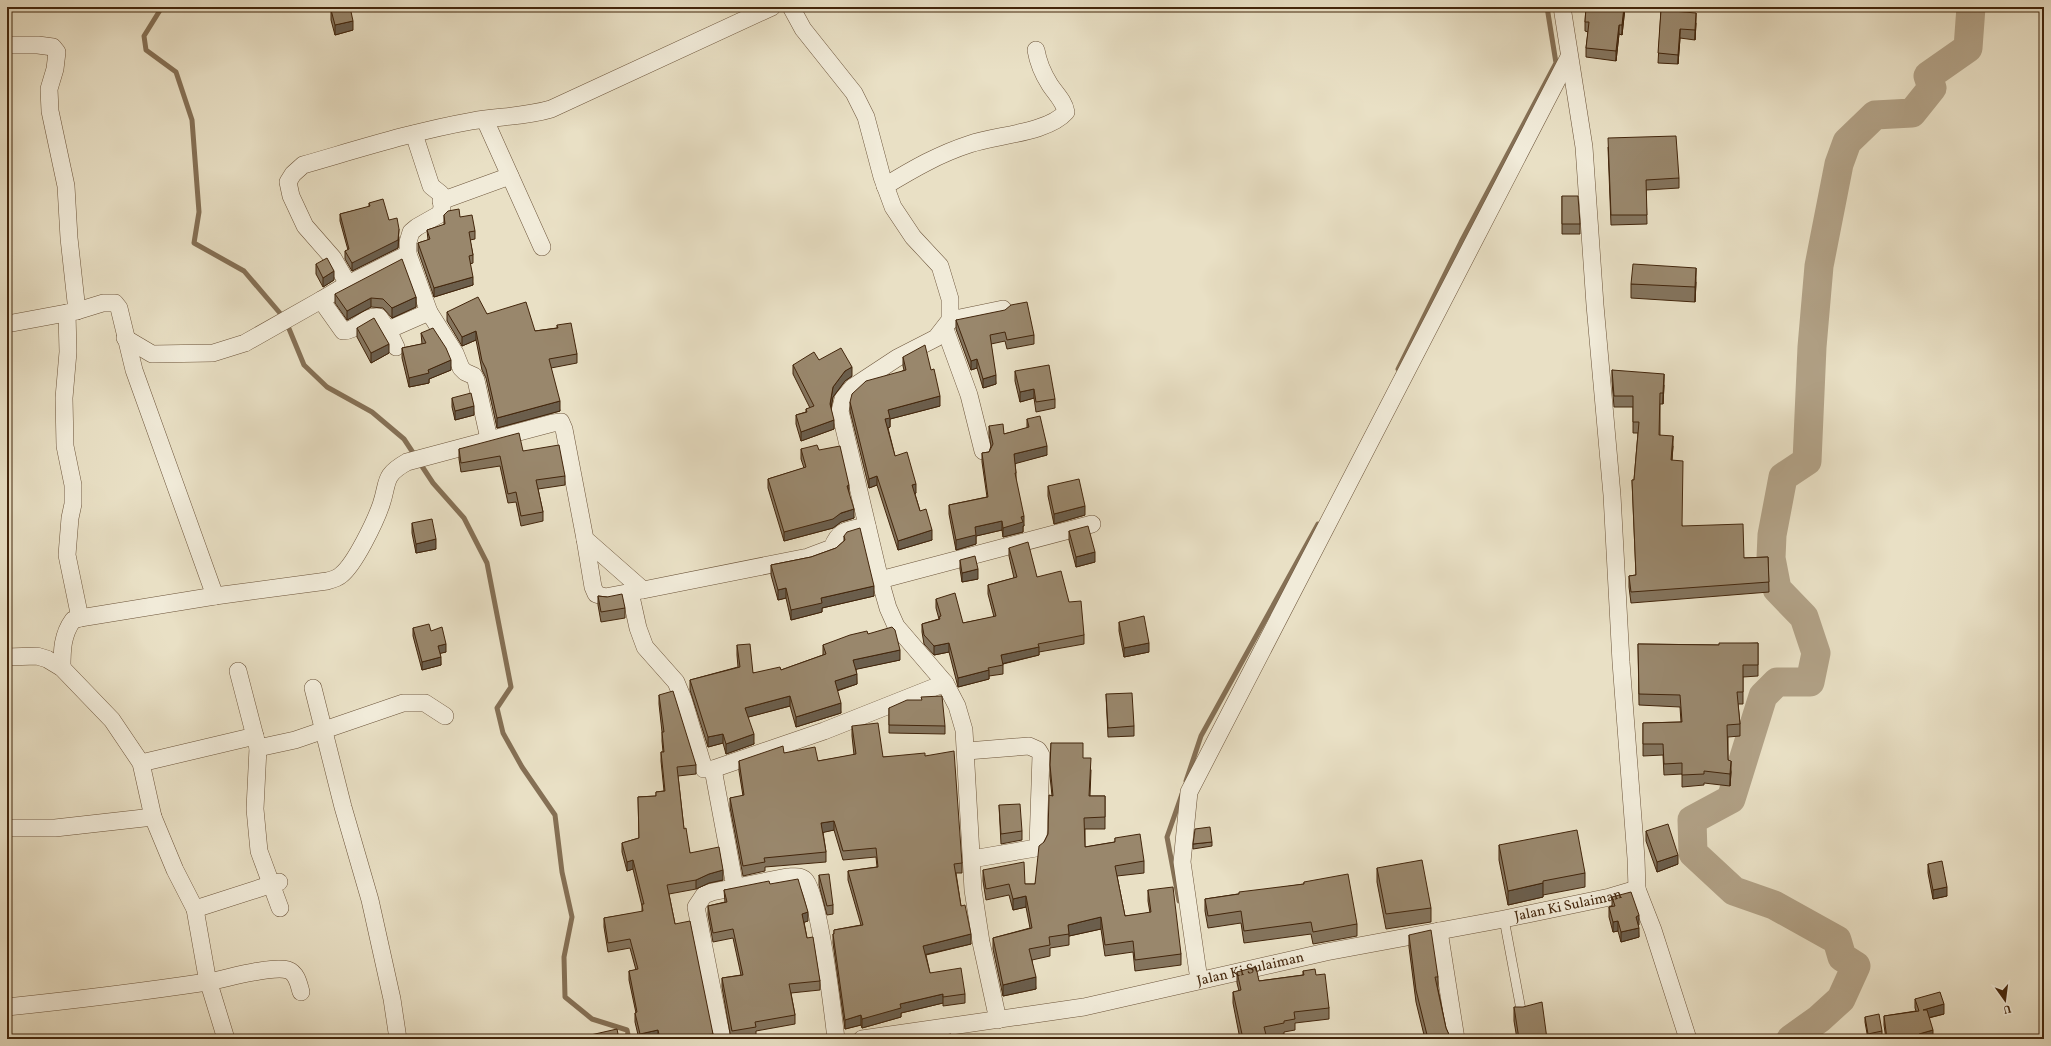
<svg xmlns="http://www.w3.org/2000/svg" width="2051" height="1046" font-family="Vollkorn,serif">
<rect width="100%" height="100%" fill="#e9e0c5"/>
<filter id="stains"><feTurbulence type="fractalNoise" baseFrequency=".005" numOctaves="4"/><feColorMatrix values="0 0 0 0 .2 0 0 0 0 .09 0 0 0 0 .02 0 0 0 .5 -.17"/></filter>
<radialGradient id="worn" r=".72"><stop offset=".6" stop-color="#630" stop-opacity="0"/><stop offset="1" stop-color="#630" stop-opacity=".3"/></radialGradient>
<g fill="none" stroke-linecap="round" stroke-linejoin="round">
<path stroke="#857055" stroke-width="5" d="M162 7 144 36 146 50 176 72 192 120 199 212 194 243 244 271 285 319 304 365 327 387 372 412 404 439 433 483 464 518 487 563 511 687 497 708 503 733 522 767 555 815 562 872 572 917 564 957 565 997 592 1019 627 1030 629 1039
M1398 369 1461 242 1556 63 1547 7
M1186 781 1201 736 1318 524
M1179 901 1167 837 1182 794"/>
<path stroke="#b1a186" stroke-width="29" d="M1791 1039 1819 1019 1841 999 1856 966 1842 957 1837 940 1774 905 1734 891 1693 853 1692 820 1731 799 1763 696 1777 682H1810L1816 653 1804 617 1777 589 1771 558 1772 535 1783 477 1807 461 1812 347 1819 266 1839 164 1847 142 1875 115 1912 113 1932 88 1928 76 1968 48 1971 7"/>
<defs>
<path id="lane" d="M1504 919 1522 1015"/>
<g id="street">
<path d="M791 7 803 29 854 93 866 117 882 177 893 207 913 237 940 266 950 299V320L936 338 897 358 853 387 843 399 840 411 880 580 888 608 896 626 945 683 957 706 964 730 973 890 981 942 998 1020"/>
<path d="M1562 7 1584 147 1595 305 1612 495 1621 662 1636 858 1637 889 1653 930 1688 1039"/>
<path d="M7 45H38L53 47 57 52 55 69 49 89 50 111 66 186 69 238 77 311 7 324"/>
<path d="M485 120 542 247"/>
<path d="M414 134 431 186 441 194 442 208 440 214 417 227 411 232 408 242V254L429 312 455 353 461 368 465 372 474 376 476 380 489 439"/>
<path d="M885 186C913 169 939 154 970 144 996 135 1048 133 1066 112 1064 101 1056 94 1050 85 1043 74 1038 62 1036 50"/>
<path d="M441 201 510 176"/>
<path d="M348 284 333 258 305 226 291 196 288 182 293 174 303 165C359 149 415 131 472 121 499 116 524 117 551 109L772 7"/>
<path d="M321 300 348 284 408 254"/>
<path d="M77 311 103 303H115L119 308 134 370 215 596"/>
<path d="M950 320 1003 309"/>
<path d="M945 329 969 395 983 451"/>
<path d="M388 330 429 312"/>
<path d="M125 338 152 354 213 353 245 343 321 300 343 331C357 331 365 315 379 317L388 330 396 347"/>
<path d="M585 539 593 587 596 594 605 597 642 590"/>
<path d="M880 580 1092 524"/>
<path d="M630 592 638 628 645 647 676 682 683 699 704 769H713L824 731 945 683"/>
<path d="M80 618 215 596 327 581C331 580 338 578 341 575 355 564 375 522 381 505 389 482 382 476 407 462L553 423 561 422 564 429 585 539 643 590 808 557 832 548C839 529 848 530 867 526"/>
<path d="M7 657 37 656 47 659 62 668 112 720 141 763 153 817 175 870 195 909 207 977 226 1039"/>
<path d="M62 668C62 651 62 635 73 620L80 618 67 555 70 518 73 504V485L65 446 64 398 68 352 67 313"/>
<path d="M238 671 258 748 295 740 403 703H425L445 716"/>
<path d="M313 688 343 807 370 900 392 999 398 1039"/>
<path d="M258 748 255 809 259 851 280 908"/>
<path d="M967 751 1029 746 1038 750 1041 755 1038 845 1036 848 972 859"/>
<path d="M141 763 255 736"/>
<path d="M713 769 735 887"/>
<path d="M7 828H55L153 817"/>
<path d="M195 909 279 882"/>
<path d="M1439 931 1456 1039"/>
<path d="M1199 980 1182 862 1189 792 1569 57"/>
<path d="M7 1007C74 1000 140 992 207 982 226 979 271 965 288 970 297 973 299 985 301 992"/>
<path d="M722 1039 696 907 704 895 712 892 787 877C793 877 800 875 805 880 819 894 833 1013 836 1039"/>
<path id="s1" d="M862 1039 1084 1007 1326 952 1504 919 1610 897 1637 889"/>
</g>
</defs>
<use href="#lane" stroke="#6c543a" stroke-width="10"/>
<use href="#street" stroke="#6c543a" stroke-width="18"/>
<use href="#lane" stroke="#f1ebd9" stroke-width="9"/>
<use href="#street" stroke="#f1ebd9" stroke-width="17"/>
</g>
<path fill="#84745d" stroke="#43260c" d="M307 7H317L308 9Z
M1586 7H1639V9L1625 8 1622 35 1619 34 1616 61 1586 57V48L1588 32 1585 31V22Z
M331 10 353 30 335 35 331 20Z
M1661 10 1696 23 1695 40 1680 38 1678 64 1658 63Z
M1608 147 1679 178V188L1646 190 1647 224 1611 225Z
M1562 196 1580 224V234H1562Z
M369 203 389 220 399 237 398 248 352 271 345 259V251L348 250 340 221V214L369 207Z
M444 215 460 217 475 231V239L470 240 473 255V263L470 264 473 285 434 297 418 251V243L428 240 427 230 444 225Z
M316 264 334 280 323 287 316 274Z
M1696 282 1695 302 1631 298V284Z
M335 294 416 297V307L392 318 383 308 371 307 347 320 335 303Z
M447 312 487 314 535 331 557 328V325L577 354V363L551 368 560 411 497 428 486 378 482 370 476 340 462 346 447 321Z
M956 320 1034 335V344L1007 349 1005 341 991 344 996 384 983 388 977 368 971 370 956 329Z
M357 328 389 353 371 363 357 337Z
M421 333 451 370 429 379V383L409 387 402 358V348L422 344Z
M903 357 940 406 890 419V427L888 428 895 456 916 493 915 494 920 511 932 540 898 550 877 485 869 488 850 411V402L904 370 903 366Z
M819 360 852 376 845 381 833 397 831 408 834 429 801 441 796 424V415L806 412V409L810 408 793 374V365Z
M1612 370 1664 385 1663 404H1660V435L1673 446 1672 460 1682 526 1744 558 1768 557 1769 592 1631 603 1629 587V576L1636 575 1632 480H1634L1638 433H1633V407H1614L1612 381Z
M1015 371 1055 399V408L1036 412 1034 398 1020 402 1015 381Z
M452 398 474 415 455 420 452 407Z
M1027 419 1047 455 1015 463 1016 473V481L1024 526H1023V532L1003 537 1002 530 976 536V544L956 550 949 514V505L987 497 982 462V453L989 452 991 446 989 435V426L1004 434 1027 428Z
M459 449 523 451 565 476V485L538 489 543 512V521L521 526 516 502 508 503 500 466 461 472 459 459Z
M801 449 819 450 849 494 854 518 841 522 833 528 784 541 768 488V479L804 468 801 459Z
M1048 486 1085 515 1054 524 1048 496Z
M412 523 436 549 416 553 412 533Z
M1069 531 1095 562 1076 567 1069 540Z
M844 536 874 596 822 608V612L791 620 786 598 778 600 771 575V565L811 557 836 548 844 541Z
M1009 548 1037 577 1069 602 1084 635V644L1039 652V655L1003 664V674L989 676V679L958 687 949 652 934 655 924 644 922 632V624L939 619 936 608V599L963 623 994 617 988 594V585L1014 578 1009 556Z
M960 560 978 579 962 582 960 569Z
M598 596 607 597 625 608V618L601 622 598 605Z
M1119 622 1149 652 1124 657 1119 631Z
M413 628 431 631 446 652 440 653 441 665 422 670 413 636Z
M868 634 900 660 856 669 857 684 837 691 841 713 796 727 790 706 748 717 754 744 726 754 723 743 708 747 690 690V680L738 667 737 655V645L753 673 781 670 823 655V645Z
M1758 643V676L1743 677V704H1738L1740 724V736L1728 737V760L1731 772 1730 786 1704 783V785L1682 787V774L1664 775 1663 755 1643 756V723L1681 722 1680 707 1639 705 1638 644 1719 645Z
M1106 694 1134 726V736L1108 737Z
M659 695 696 765V774L678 776 684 829 690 853 723 880 709 883 696 889 669 894 675 924 713 1034V1039H639L635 1022V1013H636L629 980V971L636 970 630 948 608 952 604 927V918L642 912V906L633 869 627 871 622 852V843L639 838 638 797 656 796V792L664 791 661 761V752H663L662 741V732L659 704Z
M889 708 945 726V734L889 733Z
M852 726 883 757 925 756 962 863V873H956L961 906 971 944 926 955 930 973 965 994V1003L943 1006V1003L901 1013V1017L862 1028 861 1025 845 1029 833 943V934H834V930L861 925 848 880V871L877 867 876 857 843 860 834 830 823 832 826 852V862L765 867V871L743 876 730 807V798L743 796 739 771V761L784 753 818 761 854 755 852 736Z
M1051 743 1083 758 1091 770 1090 796H1105V829H1085V847L1115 842V838L1144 861V873L1117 876 1125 916 1150 913 1148 901V890L1181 954V965L1135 971 1133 952 1105 956 1101 929 1069 936V945L1050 948V956L1032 960 1036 989 1003 996 993 949V938L1030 928 1026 907 1013 910 1009 895 986 900 983 881V870L1025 884H1035L1044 842 1048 834 1052 796 1050 776Z
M999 805 1022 831V840L1001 844Z
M1646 831 1678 864 1657 872 1646 841Z
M1212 842V846L1193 849V844Z
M1499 845 1585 873V887L1543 895V897L1508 905 1499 860Z
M1928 864 1947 896 1933 899 1928 873Z
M1377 868 1431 908V922L1386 929 1377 882Z
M819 875 833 905V914L827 915 819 885Z
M1304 882 1357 924V936L1313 944 1311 934 1244 943 1241 923 1208 928 1205 911V899L1304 884Z
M770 884 808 921 804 922 807 938 820 981V990L791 993 795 1015V1024L756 1031V1036L739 1039H731L722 987V978L741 975 733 938 713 942 708 915V906L725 902 724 890Z
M1612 897 1639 925H1638L1639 937 1621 942 1618 931 1613 932 1609 917V907L1612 906Z
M1409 935 1438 977V989L1446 1028 1451 1039H1425L1416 1002 1409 947Z
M1303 971 1316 975 1329 1008V1019L1295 1023V1030L1284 1032V1034L1267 1037V1039H1240L1233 1003V992L1239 991 1237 983V972L1259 981 1303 975Z
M1915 999 1944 1014 1929 1018 1933 1039H1886L1884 1025V1016L1916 1011 1915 1008Z
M1514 1007 1547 1039H1517L1514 1021Z
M1865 1017 1882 1031V1036L1868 1039 1865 1022Z"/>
<path fill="#6b5e4c" stroke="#43260c" d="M1624 7H1625L1622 35V25Z
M1696 13V23L1695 40V30Z
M353 21V30L335 35V25Z
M1619 25V34L1616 61V51Z
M1680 29V38L1678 64V55Z
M399 229 398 248 352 271V263Z
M1696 268V282L1695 302V287Z
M334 271V280L323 287V278Z
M473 277V285L434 297V288Z
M416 297V307L392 318V308Z
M371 298V307L347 320V311Z
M476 331V340L462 346V337Z
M389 344V353L371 363V353Z
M977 359V368L971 370V361Z
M451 360V370L429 379V383L409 387V378Z
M852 367V376L845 381 833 397 830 413V404L833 387 845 371Z
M1664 374V385L1663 404V393Z
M996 375V384L983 388V379Z
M1034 389V398L1020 402V392Z
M940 396V406L890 419V427L885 429V419L888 410Z
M560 401V411L497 428V418Z
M474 406V415L455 420V411Z
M834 420V429L801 441V432Z
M1673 436V446L1671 471V460Z
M1047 446V455L1014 464V454Z
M877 476V485L869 488V479Z
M916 484V493L912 495V485Z
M849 485V494L847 486Z
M1085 506V515L1054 524V514Z
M854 509V518L841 522 833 528 784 541V532Z
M1024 516V526H1023V532L1003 537V528L1021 517Z
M1002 521V530L976 536V544L956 550V540L975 527Z
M932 530V540L898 550V541Z
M436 539V549L416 553V544Z
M1095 552V562L1076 567V557Z
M978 569V579L962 582V573Z
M874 586V596L822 608V612L791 620V610L821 598Z
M786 588V598L778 600V590Z
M949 643V652L934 655V646Z
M1149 643V652L1124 657V648Z
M446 644V652L438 654V646Z
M1039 647V655L1001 664V655Z
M900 650V660L853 670V660Z
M441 657V665L422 670V662Z
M989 670V679L958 687V678Z
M857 674V684L835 691V681Z
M790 696V706L745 718V708Z
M841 703V713L796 727V717Z
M723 734V743L708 747V737Z
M754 734V744L726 754V744Z
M1731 761V772L1730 786V774Z
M834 821V830L821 833V823Z
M1678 855V864L1657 872V862Z
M633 860V869L627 871V862Z
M723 870V880L709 883 696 889V880L709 874Z
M1543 883V897L1508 905V891Z
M1947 887V896L1933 899V890Z
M1026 896V907L1013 910V899Z
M808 912V921L802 923V914Z
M1639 915V925L1636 926V917Z
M1101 917V929L1069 936 1068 925Z
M1618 921V931L1613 932V922Z
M1639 928V937L1621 942V932Z
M971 934V944L923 955V946Z
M1036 977V989L1003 996V985Z
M943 994V1003L901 1013V1017L862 1028V1019L900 1004Z
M1944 1004V1014L1923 1019V1010Z
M861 1015V1025L845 1029V1020Z
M658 1030V1039H640V1034Z
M1933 1030V1039H1909L1919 1034Z"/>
<path fill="#99876c" stroke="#43260c" d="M345 7H350L353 21 335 25 331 10Z
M1586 7H1624L1622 25H1619L1616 51 1586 48 1589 22H1585Z
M1661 10 1696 13 1695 30 1680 29 1678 55 1658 53Z
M1676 136 1679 178 1646 180 1647 215H1611L1608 138Z
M1562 196H1578L1580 224H1562Z
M383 199 389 220 397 218 399 229 398 240 352 263 345 251 349 249 340 214 370 206 369 203Z
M459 209 460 217 472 215 475 231 469 232 473 255 469 256 473 277 434 288 418 243 430 239 427 230 445 224 444 215 448 211Z
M327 258 334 271 323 278 316 264Z
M402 259 416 297 392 308 383 299 371 298 347 311 335 294Z
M1633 264 1696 268 1695 287 1631 284Z
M478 297 487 314 526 302 535 331 558 328 557 325 571 323 577 354 549 359 560 401 497 418 486 369 482 361 476 331 462 337 447 312Z
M1027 302 1034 335 1007 340 1005 332 990 335 996 375 983 379 977 359 971 361 956 320 1005 310 1011 305Z
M374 318 389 344 371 353 357 328Z
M433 328 446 348 451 360 428 370 429 373 409 378 402 348 426 343 421 333Z
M925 345 931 370 934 369 940 396 888 410 890 418 885 419 895 456 907 452 916 484 912 485 920 511 926 509 932 530 898 541 877 476 869 479 850 402 852 394 866 381 906 370 903 357Z
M841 348 852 367 845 371 833 387 830 404 834 420 801 432 796 415 807 412 806 409 814 406 793 365 814 352 819 360Z
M1049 365 1055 399 1036 402 1034 389 1020 392 1015 371Z
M1612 370 1664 374 1663 393H1660L1659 435 1673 436 1671 460 1683 461 1682 526 1743 524 1744 558 1768 557 1769 582 1631 592 1629 576 1636 575 1632 480H1634L1639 422H1633V396H1614Z
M471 393 474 406 455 411 452 398Z
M1040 416 1047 446 1014 454 1016 473H1015L1024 516 1021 517 1023 522 1003 528 1002 521 975 527 976 535 956 540 949 505 988 497 982 453 989 452 993 444 989 426 1003 424 1004 434 1029 427 1027 419Z
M519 433 523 451 559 445 565 476 536 480 543 512 521 516 516 492 508 494 500 456 461 463 459 449Z
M817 445 819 450 840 446 849 485 847 486 854 509 841 513 833 519 784 532 768 479 806 467 801 449Z
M1079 479 1085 506 1054 514 1048 486Z
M432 519 436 539 416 544 412 523Z
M1088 526 1095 552 1076 557 1069 531Z
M860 528 874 586 821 598 822 603 791 610 786 588 778 590 771 565 811 557 836 548 845 540 844 536 847 532Z
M1028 542 1037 577 1061 571 1069 602 1081 601 1084 635 1038 644 1039 647 1001 655 1003 665 988 668 989 670 958 678 949 643 934 646 924 635 922 624 940 619 939 617 941 616 936 599 955 593 963 623 996 616 988 585 1017 577 1009 548Z
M975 556 978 569 962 573 960 560Z
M622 594 625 608 601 612 598 596 607 597Z
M1144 616 1149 643 1124 648 1119 622Z
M429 624 431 631 442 627 446 644 438 646 441 657 422 662 413 628Z
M892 627 895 630 900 650 853 660 857 674 835 681 841 703 796 717 790 696 745 708 754 734 726 744 723 734 708 737 690 680 740 667 737 645 750 644 753 673 780 667 781 670 826 654 823 645 850 635 867 631 868 634Z
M1719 643H1758V665H1743V692H1737L1740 724 1727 725 1728 760 1731 761 1730 774 1704 771V774L1682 775V763L1664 764 1663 744H1643V723L1682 722 1680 695 1639 694 1638 644 1719 645Z
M673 691 696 765 677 767 684 829 686 828 690 853 719 847 723 870 709 874 696 880 667 885 675 924 690 921 713 1034 676 1039H660L658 1030 640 1034 635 1013 637 1012 629 971 638 969 630 939 608 943 604 918 643 911 642 904H644L633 860 627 862 622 843 639 838 638 797 656 796V792L665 791 661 752H664L662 732H664L659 695Z
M1132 693 1134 726 1108 728 1106 694Z
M942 696 945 726 889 725V708L907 700H922L921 697Z
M878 723 883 757 925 753V756L954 751 962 863 954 864 961 906 965 905 971 934 923 946 930 973 961 968 965 994 943 997V994L900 1004 901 1008 862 1019 861 1015 845 1020 833 934H834V930L863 925 848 871 878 867 876 848 843 851 834 821 821 823 826 852 764 858 765 862 743 866 730 798 744 795 739 761 783 746 784 753 815 747 818 761 856 754 852 726Z
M1051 743H1083V758H1091L1089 796H1105V817L1084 818 1085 847 1115 842V838L1140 834 1144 861 1115 866 1125 916 1151 912 1148 890 1173 887 1181 954 1135 960 1133 941 1105 945 1101 917 1068 925 1069 934 1049 937 1050 945 1029 949 1036 977 1003 985 993 938 1032 928 1026 896 1013 899 1009 884 986 889 983 870 1024 862 1025 884H1035L1039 846 1044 842 1048 834 1049 795 1053 796 1050 765Z
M1020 804 1022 831 1001 834 999 805Z
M1668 824 1678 855 1657 862 1646 831Z
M1210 827 1212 842 1193 844 1195 829Z
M1577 830 1585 873 1543 881V883L1508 891 1499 845Z
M1422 860 1431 908 1386 914 1377 868Z
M1942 861 1947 887 1933 890 1928 864Z
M829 874 833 905 827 906 819 875Z
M1348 874 1357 924 1313 932 1311 922 1244 931 1241 911 1208 916 1205 899 1239 894V892L1304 884V882Z
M798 879 808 912 802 914 807 938 813 937 820 981 789 984 795 1015 755 1022 756 1027 732 1031 722 978 743 975 733 929 713 933 708 906 727 902 724 890 769 881 770 884Z
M1631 892 1639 915 1636 917 1639 928 1621 932 1618 921 1613 922 1609 907 1615 906 1612 897Z
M1431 930 1438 977H1435L1446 1028 1451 1039H1428L1416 990 1409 935Z
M1256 967 1259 981 1304 975 1303 971 1315 969 1316 975 1325 974 1329 1008 1294 1012 1295 1019 1284 1021V1023L1264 1027 1267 1039H1243L1233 992 1241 990 1237 972Z
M1940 992 1944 1004 1923 1010H1927L1933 1030 1919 1034V1036L1909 1039H1887L1884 1016 1919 1011 1915 999Z
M1542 1002 1547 1039H1519L1514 1007H1523Z
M1879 1014 1882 1031 1868 1034 1865 1017Z
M617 1029 619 1039H573Z
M951 1034 952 1039H924Z
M513 1036 514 1039H502Z
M568 1036V1039H555Z"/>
<g text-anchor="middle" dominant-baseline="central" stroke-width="3" stroke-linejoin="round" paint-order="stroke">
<g font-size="14" fill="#43260c" stroke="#f1ebd9">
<text stroke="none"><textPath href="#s1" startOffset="719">Jalan Ki Sulaiman</textPath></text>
<text stroke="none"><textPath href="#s1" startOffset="395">Jalan Ki Sulaiman</textPath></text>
</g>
</g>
<rect width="2051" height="1046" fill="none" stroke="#e9e0c5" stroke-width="24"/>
<rect x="8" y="8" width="2035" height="1030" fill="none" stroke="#43260c" stroke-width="2"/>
<rect x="12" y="12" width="2027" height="1022" fill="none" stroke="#43260c"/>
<g transform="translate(2005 1000) rotate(166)" stroke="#f1ebd9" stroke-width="3" paint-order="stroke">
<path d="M0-3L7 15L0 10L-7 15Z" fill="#43260c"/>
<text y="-6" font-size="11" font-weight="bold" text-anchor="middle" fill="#43260c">U</text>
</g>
<rect width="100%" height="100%" filter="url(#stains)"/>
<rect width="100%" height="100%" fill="url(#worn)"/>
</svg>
